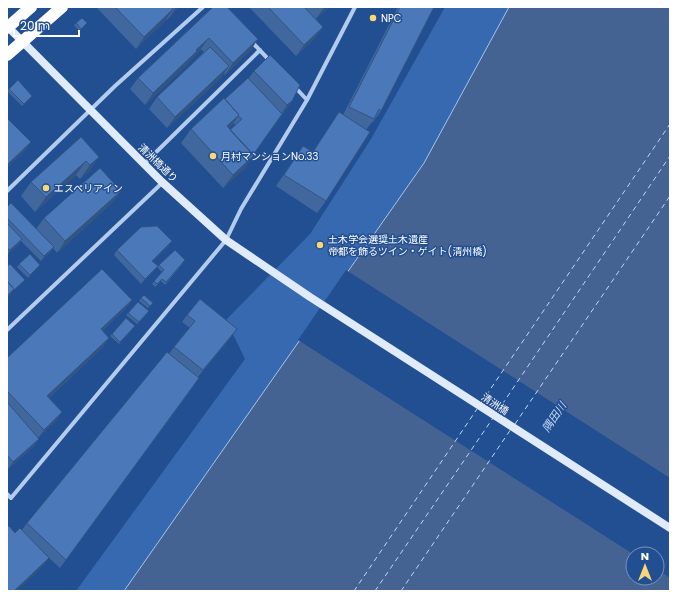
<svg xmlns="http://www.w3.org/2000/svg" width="677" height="598" font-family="Poppins,'Noto Sans JP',sans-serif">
<rect width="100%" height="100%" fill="#224f91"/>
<path fill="#3669af" d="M445 7H509L424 163 124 591H76L245 359 226 320 310 234 371 139Z"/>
<path fill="#446393" stroke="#a7c6ee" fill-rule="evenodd" d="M509 7H670V591H124L424 163ZM633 554H657V578H633Z"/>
<path fill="#224f91" d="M346 270 670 478V578L657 569V554H633L298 340Z"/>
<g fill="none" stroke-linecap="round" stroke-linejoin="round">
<path stroke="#c0d6f4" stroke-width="1" stroke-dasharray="5 4" stroke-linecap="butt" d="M481 403 670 124
M497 412 670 156
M515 424 670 196
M354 591 477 409
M375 591 493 418
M401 591 511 429"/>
<path stroke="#b3cced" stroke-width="4" d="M251 41 270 61
M294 86 307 100
M144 164 260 50
M7 191 115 86 203 7
M7 330 162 183
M7 494 11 498 226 240 241 209 307 100 355 7"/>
<path stroke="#dfeafa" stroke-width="8" d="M7 26 162 182 226 240 310 297 670 528"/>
<path stroke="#fff" stroke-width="12" d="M7 28 31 7
M7 55 62 7"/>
</g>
<path fill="#40679e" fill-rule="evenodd" d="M96 7H179L167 20V19L136 49Z
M213 7 258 39 250 51 225 75 224 73 221 78 167 128 149 109 157 97 204 52 201 49 196 54 189 63 145 105 130 89 138 78Z
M249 7H329L316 19 323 27 315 38 296 56Z
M398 7H434L381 111 373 122H372L366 130 326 201 317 213 276 186 303 146 313 152 339 112 343 115Z
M76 23 85 26 79 31 74 25Z
M254 71 292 101 253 155H254L244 169 223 188 181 143 191 129 248 79ZM234 123 235 125 230 130 229 129Z
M9 89 32 96 31 98 22 106 7 91Z
M81 137 99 157 89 171 80 179 76 175 35 212 21 196 31 182Z
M121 191 113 202 57 253 53 248 50 252 41 261 21 241 19 244 7 255V207L36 229 44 218Z
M169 246 153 261 154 271 141 284 114 255 117 250Z
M183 263 165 285 161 281 155 287 152 284 162 272 157 267 159 265Z
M19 264 38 267 28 278 17 267Z
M141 298 151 305 148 308 139 301Z
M132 300 125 309 102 331 109 338 103 347 49 398 62 412 56 421 38 438 34 446 8 469 7 467V358Z
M128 313H147L137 324 126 315Z
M187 315 232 336 198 377 193 387 60 568 48 557 44 565 15 533 22 530 27 523 169 354 174 347 190 328 182 322Z
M135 326 119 344 110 336 112 334Z"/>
<path fill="#345481" d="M176 7H179L167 20Z
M324 7H329L315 20 323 9Z
M173 9 165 21 136 49 144 37Z
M323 27 315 38 296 56 304 45Z
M209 38 201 49 196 54 189 63 145 105 153 93 196 50Z
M258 39 250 51 225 75 233 63Z
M229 66 221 78 167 128 175 117Z
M292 101 284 112 279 117 287 105Z
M239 115 230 128 217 139 227 126Z
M31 142 26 150 7 168V165Z
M254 155 244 169 223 188 233 175Z
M99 157 89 171 80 179 90 165Z
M86 161 76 175 35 212 46 197Z
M121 191 113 202 57 253 65 241Z
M22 239 19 244 7 255 10 250Z
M172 241 169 246 149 266 152 261Z
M54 247 50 252 41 261 44 256Z
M158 266 154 271 141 284 145 279Z
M14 289 10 296 7 298V296Z
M132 300 125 309 94 338 101 329Z
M237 329 232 336 198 377 203 370Z
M109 338 103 347 41 405 47 396Z
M62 412 56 421 38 438 44 430Z
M39 439 34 446 8 469 13 462Z
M49 558 44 565 17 591H14Z"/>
<path fill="#4b78b8" stroke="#345481" d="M115 7H171L173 9 144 37Z
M213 7H227L258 39 233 63 209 38 196 50 197 51 153 93 138 78Z
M268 7H304L323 27 304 45Z
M400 7H434L381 111 379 109 374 119 349 107Z
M82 18 87 23 81 29 76 23Z
M210 47 229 66 175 117 157 97Z
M270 55 300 85 292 101 287 105 254 71Z
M248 78 282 114 253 155 230 130 242 119 238 116 239 115 225 99Z
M18 80 32 96 24 104 9 89Z
M224 98 239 115 227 126 254 155 233 175 191 129Z
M339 112 370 132 326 201 284 175 303 146 313 152Z
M7 118 31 142 7 165Z
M81 137 99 157 90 165 86 161 46 197 31 182Z
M100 168 121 191 65 241 44 218Z
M11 203 54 247 44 256 7 218V207Z
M7 223 22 239 10 250 7 248Z
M157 226 172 241 152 261 158 266 145 279 117 250 141 227Z
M175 250 185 260 166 282 162 279 157 284 154 281 164 270 159 265Z
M30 254 40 265 30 275 19 264Z
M10 264 25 280 14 290H13L14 289 7 281V266Z
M102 269 132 300 101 329 109 338 47 396 62 412 44 430 7 391V358Z
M7 281 14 289 7 296Z
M144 295 153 303 150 306 141 298Z
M200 299 237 329 203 370 174 347 195 321 187 315Z
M138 302 149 311 139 322 128 313Z
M126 318 135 326 120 342 112 334Z
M167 352 199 378 66 560 27 523Z
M7 402 39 439 13 462 7 455Z
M9 526 15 533 20 528 49 558 14 591H7V527Z"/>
<g fill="#f9d775" stroke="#224f91" stroke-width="1.5">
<circle cx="373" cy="18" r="4"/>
<circle cx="213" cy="156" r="4"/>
<circle cx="46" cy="188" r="4"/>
<circle cx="320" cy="245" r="4"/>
</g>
<g text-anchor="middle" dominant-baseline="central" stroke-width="3" stroke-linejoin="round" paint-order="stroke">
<g font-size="10" fill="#fff" stroke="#224f91" text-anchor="start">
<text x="381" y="18">NPC</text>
<text x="221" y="156">月村マンションNo.33</text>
<text x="54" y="188">エスペリアイン</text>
<text x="328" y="239">土木学会選奨土木遺産<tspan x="328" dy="12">帝都を飾るツイン・ゲイト(清州橋)</tspan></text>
</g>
<g font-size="10" fill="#fff" stroke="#224f91">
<text transform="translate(158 163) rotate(44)">清洲橋通り</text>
<text transform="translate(495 404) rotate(33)">清洲橋</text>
</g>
<g font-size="11" font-style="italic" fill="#c0d6f4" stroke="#224f91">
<text transform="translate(554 417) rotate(-56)">隅田川</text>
</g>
</g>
<rect width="677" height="598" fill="none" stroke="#ffffff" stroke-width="16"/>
<g transform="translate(645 566)"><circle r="19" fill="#224f91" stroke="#7a95bd"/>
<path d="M0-3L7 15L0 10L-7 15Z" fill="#f9d775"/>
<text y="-6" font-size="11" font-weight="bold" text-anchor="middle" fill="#ffffff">N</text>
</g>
<path d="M14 30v6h65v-6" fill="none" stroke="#ffffff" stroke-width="2"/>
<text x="20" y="30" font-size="12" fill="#ffffff" stroke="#224f91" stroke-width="3" paint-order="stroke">20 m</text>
</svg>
